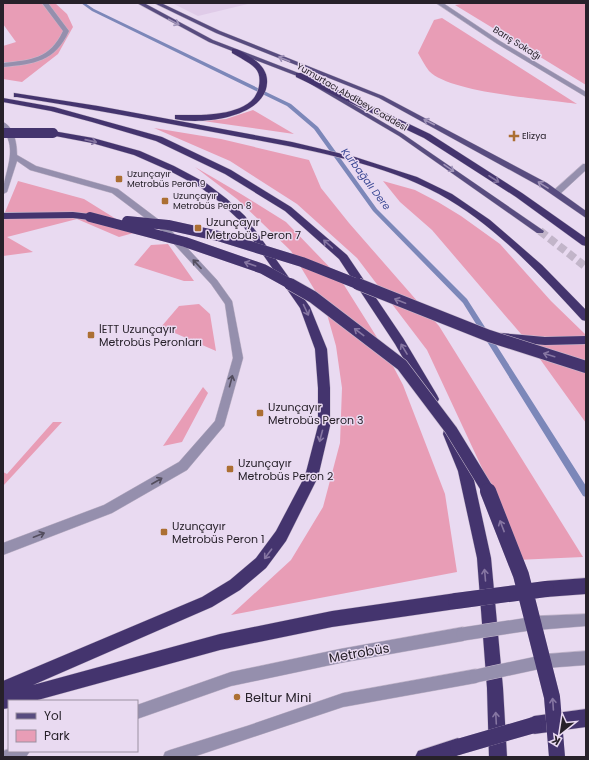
<svg xmlns="http://www.w3.org/2000/svg" width="589" height="760" font-family="Poppins,sans-serif">
<rect width="100%" height="100%" fill="#e9daf1"/>
<path fill="#dfcbe8" d="M172 3H252L198 16Z"/>
<path fill="#e89db6" d="M3 3H55L67 14 73 27 58 54 22 82 3 79V64L17 65 3 62V46L16 42 3 24Z
M467 3H586V85L455 5Z
M442 18 577 104C545 99 450 93 429 71 425 66 421 58 418 53L434 20Z
M253 110 294 134 203 121 226 119Z
M154 128 221 139 309 160 321 188 349 223 439 326 583 557 516 560 482 468 427 350 357 258 297 204 230 161Z
M195 167 241 194 286 222 339 277 383 347 403 385 445 494 457 572 231 615 291 560 323 507 340 443 342 388 336 346 325 307 291 251 237 199Z
M18 181 84 199 137 232 119 237 77 219 7 237 33 252 3 256V217Z
M383 181 415 190 438 202 461 216 500 244 551 301 586 335V423L527 341 432 230 400 202Z
M168 244 194 281H184L134 265 151 245Z
M199 304 210 314 216 351 161 327 179 306Z
M203 387 208 393 182 442 163 446Z
M53 422H62L3 486V472L7 474Z"/>
<g fill="none" stroke-linecap="round" stroke-linejoin="round">
<path fill="#7c87b9" fill-rule="evenodd" d="M81 3H85L94 9 291 104 318 127 377 209 467 299 586 486V497L583 496 463 303 373 211 314 129 287 106 92 11Z"/>
<path stroke="#c2b5c9" stroke-width="8" stroke-dasharray="8 4" stroke-linecap="butt" d="M540 231 586 267"/>
<defs>
<path id="minor" d="M42 3H48L69 31C55 62 34 64 3 67V63C31 60 50 59 63 31Z
M436 3H443L500 41 586 92V97L496 43Z
M3 122C14 127 17 143 17 155L36 166 118 189 167 226 217 280 232 301 243 358 224 426 187 470 112 513 3 555V543L104 505 179 462 215 421 233 358 225 304 211 284 161 230 112 193 30 170 17 161 7 192 3 194C3 179 11 164 10 149 10 139 3 131 3 122Z
M583 164H586V170L559 195H553V191Z
M586 614V626L536 630 531 628 529 623 531 618 536 616Z
M463 627 468 629 470 634 468 639 463 641 340 663 231 686 137 719V705L231 672 340 649Z
M586 651V665L546 668 541 666 539 661 541 656 546 654Z
M476 669 481 671 483 676 481 681 476 683 343 707 193 757H163L165 752 170 750 247 726 343 693Z
M9 749V751H30L26 757H3V751Z"/>
<path id="major" d="M137 3H144L213 40 301 74 403 134 544 231 543 233H537L399 136 297 76 209 42Z
M154 3H161L220 31 383 96 547 183 586 211V218L541 187 379 98 216 33Z"/>
<path id="highway" d="M232 49C239 48 246 55 252 58 261 64 268 72 267 83 265 118 201 125 175 119V115H178C202 115 254 117 259 86 260 80 260 73 255 68 249 62 240 58 232 53Z
M296 73H302L430 134 522 193 586 238V246L582 245 516 197 424 138 296 77Z
M14 93 98 106 292 142 355 157 417 177 452 194 490 220 542 265 586 310V321L582 320C540 274 494 224 439 194 376 160 293 147 224 134 155 121 86 108 17 97H14Z
M3 98 54 107 162 137 231 170 291 207 347 255 403 338 437 395 439 399 437 403 433 404 429 403 395 344 339 259 285 211 225 174 156 141 92 122 51 111 3 102Z
M50 131H53L93 138 140 151 174 166 206 183 227 199 245 216 310 307 327 349 330 388V426L318 477 286 541 266 568 240 590 212 607 33 685 220 634 332 611 456 593 461 596 464 601 461 606 456 609 332 627 220 650 34 701H9V708L3 709V681L202 597 230 580 256 558 276 531 305 476 318 426V388L315 349 300 308 239 220 221 203 200 187 168 170 134 155 92 143 50 135 49 133Z
M73 212 90 214 95 217 90 220 73 218 3 219V213Z
M501 333 545 337 586 336V344L545 345 501 341 497 340 495 337 497 334Z
M449 428 454 430 472 471 491 558 503 688 507 757H489L487 688 477 558 458 471 443 434 444 430Z
M586 578V594L546 597 541 594 538 589 541 584 546 581Z
M586 709V727L534 734 528 731 525 725 528 719 534 716Z
M458 738 464 741 467 747 464 753 454 757H415L418 751Z"/>
</defs>
<use href="#minor" stroke="#c6b9cd" stroke-width="1"/>
<use href="#major" stroke="#c6b9cd" stroke-width="1"/>
<use href="#highway" stroke="#c6b9cd" stroke-width="1"/>
<use href="#minor" fill="#958fad" fill-rule="evenodd"/>
<use href="#major" fill="#584c7f" fill-rule="evenodd"/>
<use href="#highway" fill="#44346e" fill-rule="evenodd"/>
<defs>
<path id="minor-bridge" d="M463 634 536 623
M476 676 546 661"/>
<path id="highway-bridge-far2" d="M3 133H53
M90 217 185 242 263 269 292 285
M127 221 168 225 218 236 302 262 360 285"/>
<path id="highway-bridge-far1" d="M290 284 313 297 402 365 451 430 489 492
M358 284 489 336 586 367"/>
<path id="highway-bridge" d="M488 491 521 575 552 697 557 757
M456 601 546 589
M458 747 534 725"/>
</defs>
<use href="#minor-bridge" stroke="#c6b9cd" stroke-width="14" stroke-linecap="butt"/>
<use href="#highway-bridge-far2" stroke="#c6b9cd" stroke-width="10" stroke-linecap="butt"/>
<use href="#highway-bridge-far1" stroke="#c6b9cd" stroke-width="13" stroke-linecap="butt"/>
<use href="#highway-bridge" stroke="#c6b9cd" stroke-width="16" stroke-linecap="butt"/>
<use href="#minor-bridge" stroke="#958fad" stroke-width="13"/>
<use href="#highway-bridge-far2" stroke="#44346e" stroke-width="10"/>
<use href="#highway-bridge-far1" stroke="#44346e" stroke-width="12"/>
<use href="#highway-bridge" stroke="#44346e" stroke-width="16"/>
</g>
<defs><path id="oneway-shaft" d="M-6 0H5M1.5-3L5.5 0L1.5 3" fill="none" stroke-width="1.6" stroke-linecap="round" stroke-linejoin="round"/></defs>
<g stroke="#a093b8">
<use href="#oneway-shaft" transform="translate(174 22) rotate(28)"/>
<use href="#oneway-shaft" transform="translate(284 59) rotate(-158)"/>
<use href="#oneway-shaft" transform="translate(429 122) rotate(-153)"/>
<use href="#oneway-shaft" transform="translate(449 168) rotate(35)"/>
<use href="#oneway-shaft" transform="translate(543 185) rotate(-148)"/>
</g>
<g stroke="#8676a2">
<use href="#oneway-shaft" transform="translate(91 141) rotate(13)"/>
<use href="#oneway-shaft" transform="translate(494 179) rotate(33)"/>
<use href="#oneway-shaft" transform="translate(328 244) rotate(-138)"/>
<use href="#oneway-shaft" transform="translate(250 264) rotate(-161)"/>
<use href="#oneway-shaft" transform="translate(400 301) rotate(-159)"/>
<use href="#oneway-shaft" transform="translate(306 310) rotate(65)"/>
<use href="#oneway-shaft" transform="translate(359 332) rotate(-143)"/>
<use href="#oneway-shaft" transform="translate(404 349) rotate(-121)"/>
<use href="#oneway-shaft" transform="translate(549 355) rotate(-163)"/>
<use href="#oneway-shaft" transform="translate(321 436) rotate(105)"/>
<use href="#oneway-shaft" transform="translate(502 526) rotate(-111)"/>
<use href="#oneway-shaft" transform="translate(268 554) rotate(127)"/>
<use href="#oneway-shaft" transform="translate(485 575) rotate(-95)"/>
<use href="#oneway-shaft" transform="translate(553 704) rotate(-94)"/>
<use href="#oneway-shaft" transform="translate(496 718) rotate(-93)"/>
</g>
<g stroke="#534d5e">
<use href="#oneway-shaft" transform="translate(197 264) rotate(-133)"/>
<use href="#oneway-shaft" transform="translate(231 381) rotate(-75)"/>
<use href="#oneway-shaft" transform="translate(157 481) rotate(-30)"/>
<use href="#oneway-shaft" transform="translate(39 535) rotate(-21)"/>
</g>
<g fill="#ac6f33" stroke="#e9daf1" stroke-width="1.5">
<path d="M512 130h4v4h4v4h-4v4h-4v-4h-4v-4h4z"/>
<rect x="115" y="175" width="8" height="8" rx="2"/>
<rect x="161" y="197" width="8" height="8" rx="2"/>
<rect x="194" y="224" width="8" height="8" rx="2"/>
<rect x="87" y="331" width="8" height="8" rx="2"/>
<rect x="256" y="409" width="8" height="8" rx="2"/>
<rect x="226" y="465" width="8" height="8" rx="2"/>
<rect x="160" y="528" width="8" height="8" rx="2"/>
<circle cx="237" cy="697" r="4"/>
</g>
<g text-anchor="middle" dominant-baseline="central" stroke-width="3" stroke-linejoin="round" paint-order="stroke">
<g font-size="9" fill="#27212a" stroke="#e9daf1">
<text transform="translate(517 43) rotate(32)">Barış Sokağı</text>
<text transform="translate(352 97) rotate(30)">Yumurtacı Abdibey Caddesi</text>
</g>
<g font-size="9" fill="#27212a" stroke="#e9daf1" text-anchor="start">
<text x="522" y="136">Elizya</text>
<text x="127" y="174">Uzunçayır<tspan x="127" dy="10">Metrobüs Peron 9</tspan></text>
<text x="173" y="196">Uzunçayır<tspan x="173" dy="10">Metrobüs Peron 8</tspan></text>
</g>
<g font-size="10" font-style="italic" fill="#394794" stroke="#e9daf1">
<text transform="translate(366 179) rotate(53)">Kurbağalı Dere</text>
</g>
<g font-size="11" fill="#27212a" stroke="#e9daf1" text-anchor="start">
<text x="206" y="222">Uzunçayır<tspan x="206" dy="13">Metrobüs Peron 7</tspan></text>
<text x="99" y="329">İETT Uzunçayır<tspan x="99" dy="13">Metrobüs Peronları</tspan></text>
<text x="268" y="407">Uzunçayır<tspan x="268" dy="13">Metrobüs Peron 3</tspan></text>
<text x="238" y="463">Uzunçayır<tspan x="238" dy="13">Metrobüs Peron 2</tspan></text>
<text x="172" y="526">Uzunçayır<tspan x="172" dy="13">Metrobüs Peron 1</tspan></text>
</g>
<g font-size="13" fill="#27212a" stroke="#e9daf1">
<text transform="translate(359 653) rotate(-10)">Metrobüs</text>
</g>
<g font-size="13" fill="#27212a" stroke="#e9daf1" text-anchor="start">
<text x="245" y="697">Beltur Mini</text>
</g>
</g>
<rect width="589" height="760" fill="none" stroke="#27212a" stroke-width="8"/>
<rect x="8" y="700" width="130" height="52" fill="#e9daf1" stroke="#9b90a1"/>
<rect x="16" y="713" width="20" height="6" fill="#584c7f" stroke="#9b90a1"/>
<text x="44" y="720" font-size="12" fill="#27212a">Yol</text>
<rect x="16" y="730" width="20" height="12" fill="#e89db6" stroke="#9b90a1"/>
<text x="44" y="740" font-size="12" fill="#27212a">Park</text>
<g transform="translate(561 732) rotate(210)" stroke="#e9daf1" stroke-width="3" paint-order="stroke">
<path d="M0-3L7 15L0 10L-7 15Z" fill="#27212a"/>
<text y="-6" font-size="11" font-weight="bold" text-anchor="middle" fill="#27212a">K</text>
</g>
</svg>
